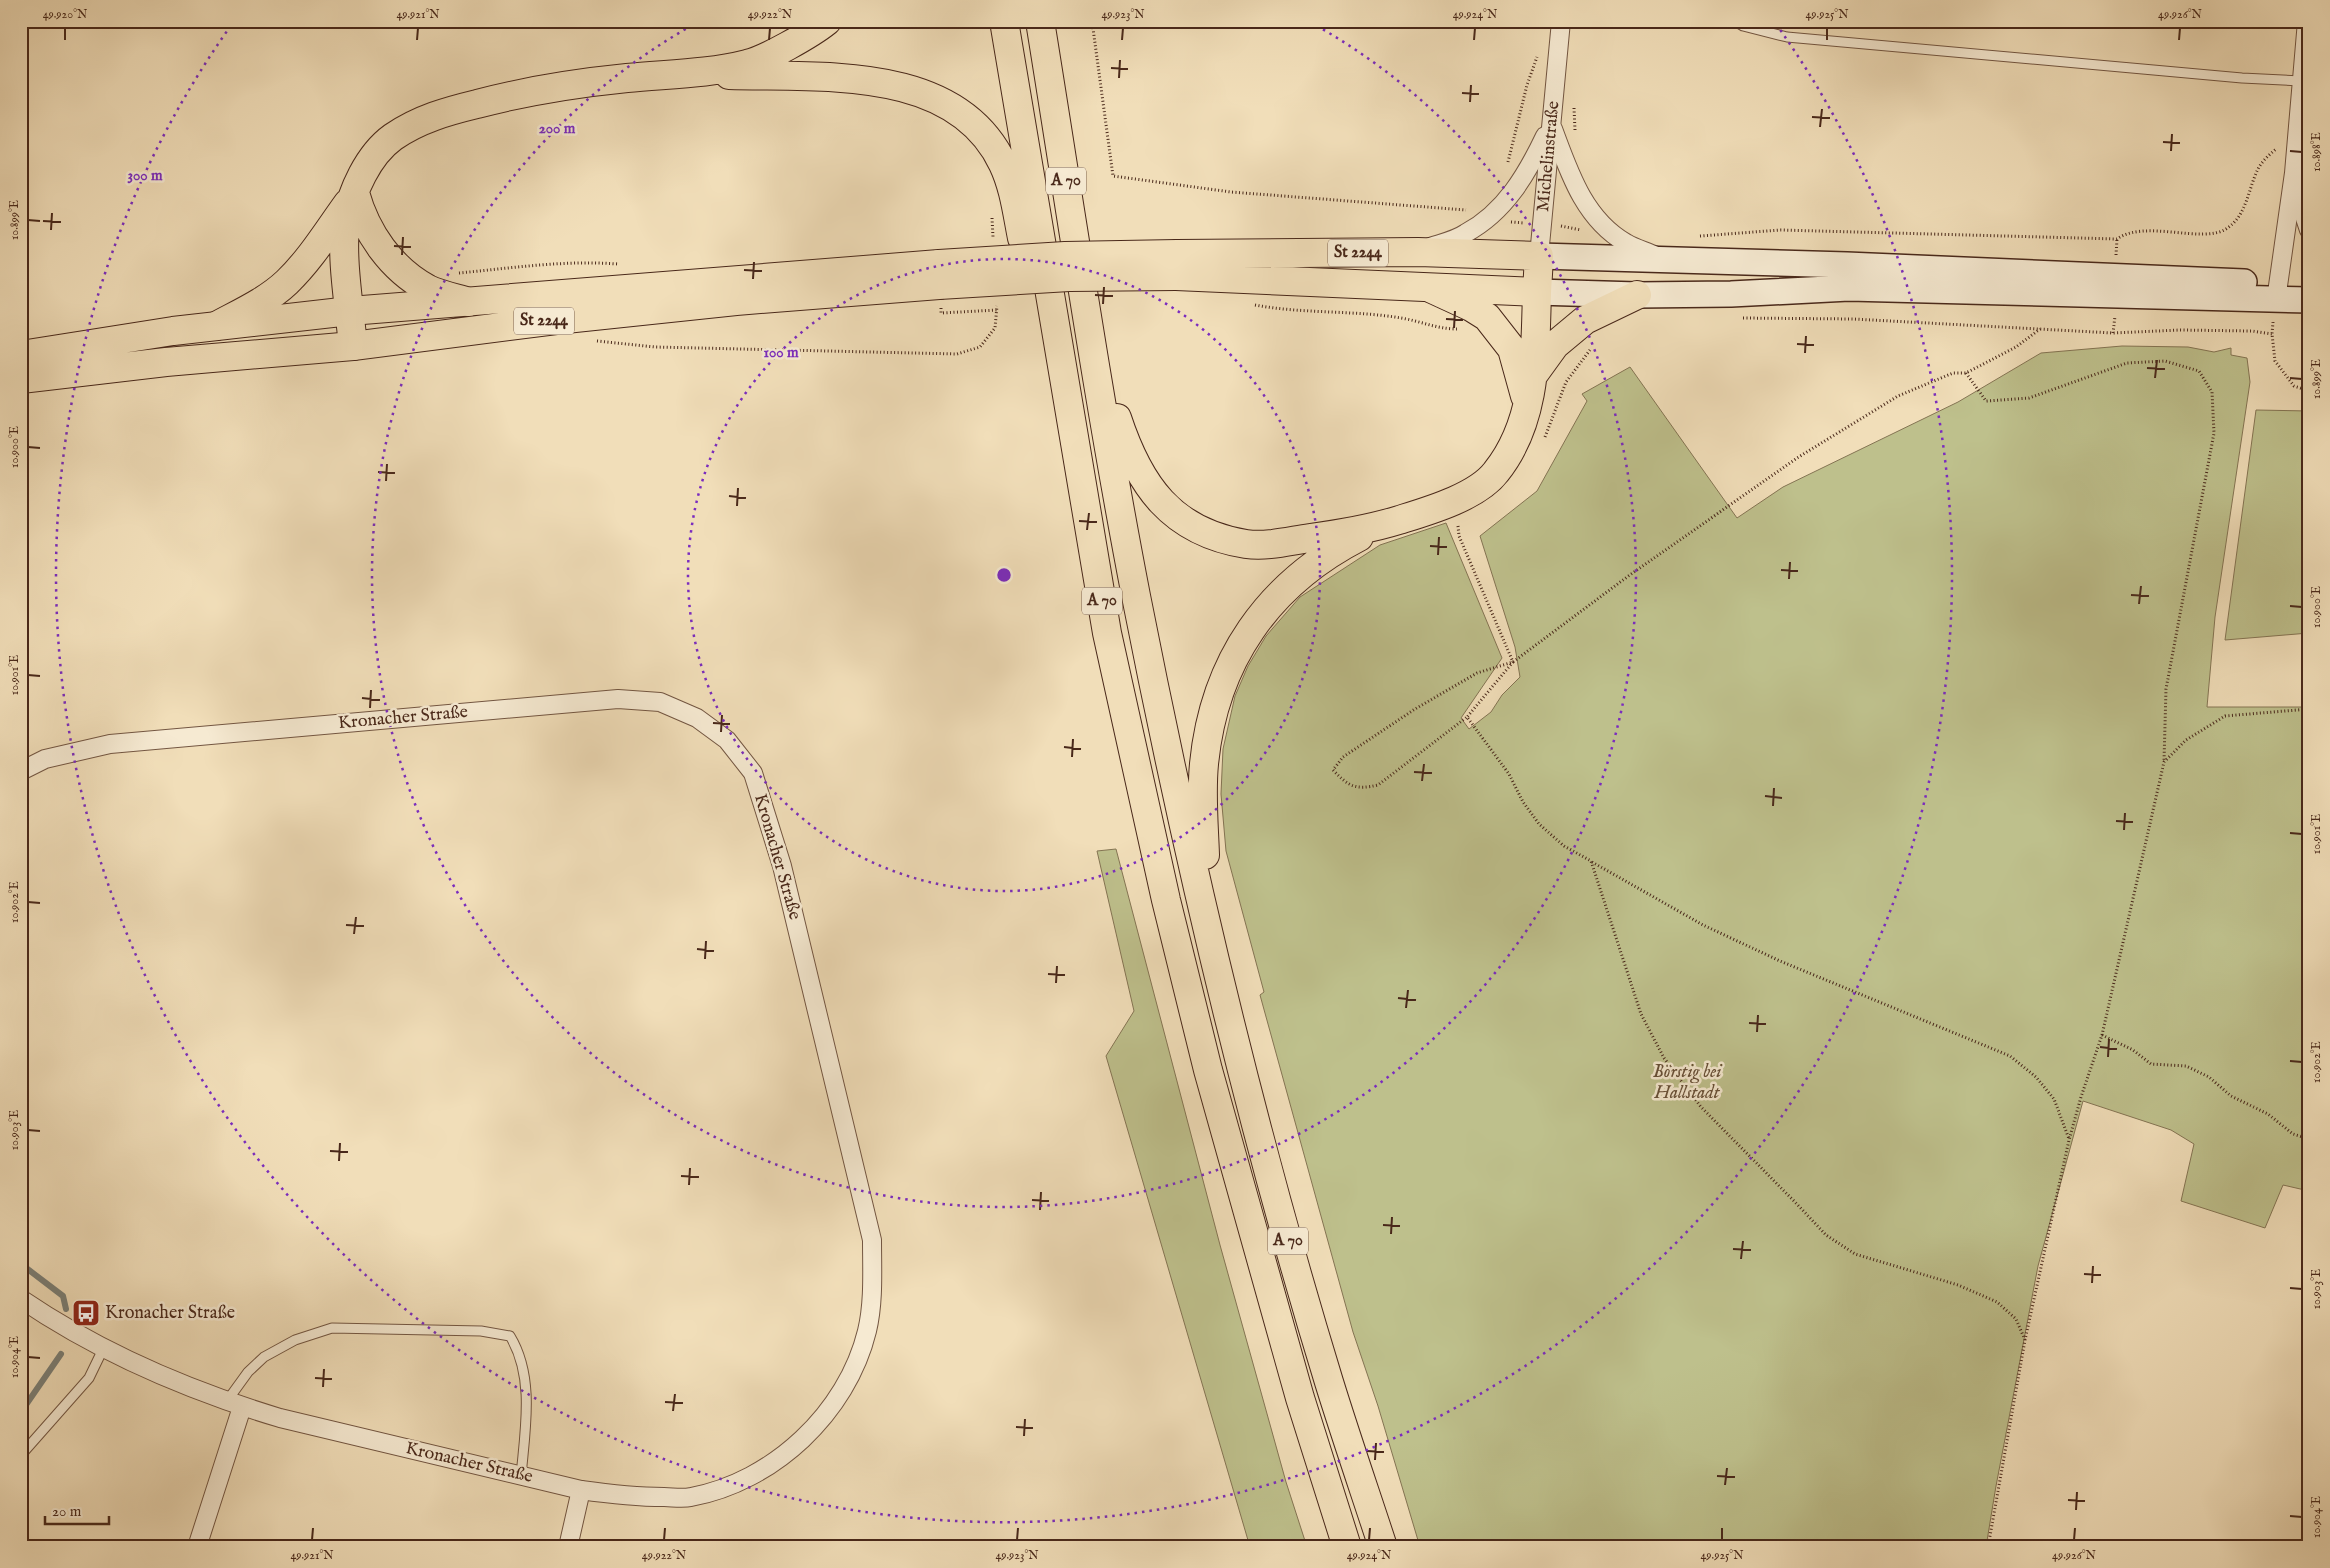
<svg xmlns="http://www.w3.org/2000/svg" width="2330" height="1568" font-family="'IM FELL English',serif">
<rect width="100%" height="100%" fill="#f1deb9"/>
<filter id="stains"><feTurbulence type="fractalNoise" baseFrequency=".004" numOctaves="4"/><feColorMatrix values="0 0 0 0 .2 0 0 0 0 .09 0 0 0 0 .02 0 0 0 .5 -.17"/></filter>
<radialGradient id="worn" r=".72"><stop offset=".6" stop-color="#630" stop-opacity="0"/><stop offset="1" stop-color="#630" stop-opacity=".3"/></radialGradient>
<path fill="#bec08c" stroke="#847453" d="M2122 346 2188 347 2214 352 2231 348V355L2247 358 2250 382 2215 617 2207 707H2309V1191L2283 1185 2265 1228 2181 1201 2194 1144 2171 1130 2083 1101 2038 1266 1996 1486 1986 1547H1420L1378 1406 1353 1332 1260 995 1264 992 1226 851 1221 794 1223 749 1235 696 1248 666 1266 636 1300 597 1380 545 1446 523 1502 658 1461 718 1469 729 1491 712 1502 695 1520 677 1515 647 1480 536 1537 491 1587 401 1582 394 1630 367 1737 518 1783 487 1958 402 2041 353Z
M2256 410 2309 411V633L2225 640Z
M1116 849 1220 1245 1286 1482 1307 1547H1250L1106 1056 1134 1011 1097 851Z"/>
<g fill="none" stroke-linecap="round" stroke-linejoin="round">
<path stroke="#7b8078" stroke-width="6" d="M21 1264 63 1296 66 1309
M21 1412 61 1354"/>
<defs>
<path id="lane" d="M1735 21 1743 26 1787 37 2242 78 2301 81
M2296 145 2309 146
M227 1401 248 1372 264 1357 295 1340 332 1328 481 1331 510 1336C535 1377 525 1430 521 1476
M21 1455 89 1378 104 1347"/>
<g id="street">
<path d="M1553 129C1569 172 1584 219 1626 243 1634 248 1645 251 1654 255"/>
<path d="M2295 188 2309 230"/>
<path d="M1430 247C1442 243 1456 240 1466 233 1505 212 1527 174 1545 136"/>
<path id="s1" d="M1539 256 1561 21"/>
<path d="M2276 300 2294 173 2307 21"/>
<path d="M21 771 45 759 110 744 618 699 660 702 697 718 727 740 753 773 782 866 872 1240C872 1270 874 1302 867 1331 847 1413 773 1482 691 1497 682 1499 672 1497 664 1497 635 1497 609 1494 581 1490L280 1418C190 1391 99 1352 21 1299"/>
<path d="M197 1547 242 1407"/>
<path d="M568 1547 581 1490"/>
</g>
<path id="secondary" d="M1539 256 1847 265 2244 282
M1537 292 1637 295 1731 294 1849 288 2309 300"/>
<path id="primary" d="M1176 276 1537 292 1539 256 1418 252 1177 254
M21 355 173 331 350 311 939 264
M21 379 166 362 353 346 556 320 736 301 939 285"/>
<path id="highway" d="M1004 21 1107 633 1166 900 1208 1070 1300 1398 1347 1547
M1040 21C1071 213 1099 405 1136 596 1188 861 1250 1124 1329 1382 1346 1437 1365 1492 1383 1547
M729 75C821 78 956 64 1003 164 1014 187 1017 213 1022 238
M355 193C366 233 391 269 428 289 441 295 456 298 469 302
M1432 289 1471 307 1487 317 1512 349 1525 396
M216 326C240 313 267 301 287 282 311 259 329 229 348 203
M353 346C350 311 340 254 346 221 352 191 368 155 393 137 419 119 448 111 477 104 526 91 577 83 627 78 667 74 708 74 747 64 765 60 811 34 827 21
M1534 374 1555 345 1585 320 1637 295
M1117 418C1139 485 1171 532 1246 544 1267 547 1289 541 1310 538 1340 534 1370 529 1399 520 1428 511 1477 497 1496 472 1537 421 1535 354 1537 292
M1205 855C1204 825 1201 794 1204 764 1214 661 1268 584 1359 537"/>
</defs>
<use href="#lane" stroke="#735642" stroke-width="11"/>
<use href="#street" stroke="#735642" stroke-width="20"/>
<use href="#secondary" stroke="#49281a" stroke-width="28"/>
<use href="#primary" stroke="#49281a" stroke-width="30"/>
<use href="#highway" stroke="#49281a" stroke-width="30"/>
<path stroke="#49281a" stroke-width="3" stroke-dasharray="1 2.5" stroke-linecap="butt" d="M318 21 339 22
M1092 21 1113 176 1231 192 1466 210
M1574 108 1575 130
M1508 162 1527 85 1537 57
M992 218 993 237
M1511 222 1524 223
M1561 226 1581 230
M1700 236 1781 230 2117 239C2145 219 2202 244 2226 229 2247 216 2248 189 2258 169 2262 161 2269 155 2276 149
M2116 255 2117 239
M459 273C512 268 565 260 618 264
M1255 305C1303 314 1353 310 1401 318 1420 321 1437 329 1457 329
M941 308V313L997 310
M1743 318 1853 319 2113 333 2180 330 2252 331 2272 334
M2273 322 2272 334 2275 361 2294 386 2309 391
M2113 333 2115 316
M597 341 655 347 957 354 980 347 995 328 997 306
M1966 373 1986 401 2029 398 2127 363 2165 361 2199 371 2212 392 2214 433 2166 689 2164 761
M1545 437 1566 382 1590 350
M1458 526 1459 536 1513 662 1467 717
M1592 862 1703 925 1780 961 2010 1056 2036 1077 2054 1099 2069 1139
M2102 1035 2133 1050 2151 1064 2186 1066 2209 1077 2231 1096 2268 1114 2293 1134 2309 1139
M2025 1340 2016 1319 1997 1302 1958 1285 1855 1254 1826 1235 1795 1202 1701 1107 1664 1058 1641 1014 1591 861 1564 846 1539 824 1523 802 1509 774 1467 717 1378 785C1356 790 1349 787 1333 770L1343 757 1415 709 1477 673 1513 662 1627 577 1797 458 1898 396 1953 373H1966L2016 347 2040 329
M1988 1547 2025 1340 2069 1140 2081 1097 2102 1035 2164 762 2186 740 2225 716 2309 709"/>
<use href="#lane" stroke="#f6ead2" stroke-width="9"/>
<use href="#street" stroke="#f6ead2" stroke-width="18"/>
<use href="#secondary" stroke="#f6ead2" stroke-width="25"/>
<use href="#primary" stroke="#f1deb9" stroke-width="28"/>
<use href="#highway" stroke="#f1deb9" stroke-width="28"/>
<defs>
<path id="primary-bridge" d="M939 264 1065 256 1177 254
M939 285 1069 277 1176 276"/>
</defs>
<use href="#primary-bridge" stroke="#49281a" stroke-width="30" stroke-linecap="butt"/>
<use href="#primary-bridge" stroke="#f1deb9" stroke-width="28"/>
</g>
<path fill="none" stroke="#49281a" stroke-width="2" d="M65 40V28M417 40 418 28M769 40 770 28M1122 40 1123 28M1474 40 1475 28M1827 40V28M2179 40 2180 28M1111 68 1128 69M1119 78 1120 60M1462 93 1479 94M1470 102 1471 85M1812 117 1830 118M1820 127 1822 109M2163 142 2180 143M2171 151 2172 134M2290 151 2302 152M28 220 40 221M43 221 61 222M51 230 52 213M394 246 411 247M402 255 403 237M744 270 762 271M753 279 754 262M1095 295 1113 296M1103 304 1104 287M1446 319 1463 320M1454 328 1455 311M1797 344 1814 345M1805 353 1806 336M2147 368 2165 369M2155 378 2157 360M2290 378 2302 379M28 447 40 448M378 472 395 473M386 481 387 464M729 496 746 498M737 506 738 488M1079 521 1097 522M1087 530 1089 513M1430 546 1447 547M1438 555 1439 537M1781 570 1798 571M1789 579 1790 562M2131 595 2149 596M2139 604 2141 586M2290 606 2302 607M28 675 40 676M362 698 380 700M370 708 371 690M713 723 730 724M721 732 722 715M1064 747 1081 749M1072 757 1073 739M1414 772 1432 773M1422 781 1424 764M1765 796 1782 798M1773 806 1774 788M2116 821 2133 822M2124 830 2125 813M2290 833 2302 834M28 902 40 903M346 925 364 926M354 934 356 917M697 949 714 951M705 959 706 941M1048 974 1065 975M1056 983 1057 966M1398 998 1416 1000M1406 1008 1408 990M1749 1023 1766 1024M1757 1032 1758 1015M2100 1047 2117 1049M2108 1057 2109 1039M2290 1061 2302 1062M28 1130 40 1131M330 1151 348 1152M339 1161 340 1143M681 1176 699 1177M689 1185 690 1168M1032 1200 1049 1201M1040 1210 1041 1192M1383 1225 1400 1226M1391 1234 1392 1217M1733 1249 1751 1250M1741 1259 1743 1241M2084 1274 2101 1275M2092 1283 2093 1266M2290 1288 2302 1289M28 1357 40 1358M315 1378 332 1379M323 1387 324 1369M665 1402 683 1403M673 1411 675 1394M1016 1427 1033 1428M1024 1436 1025 1419M1367 1451 1384 1452M1375 1460 1376 1443M1717 1476 1735 1477M1725 1485 1727 1468M2068 1500 2085 1501M2076 1510 2077 1492M2290 1516 2302 1517M312 1540 313 1528M664 1540 665 1528M1017 1540 1018 1528M1369 1540 1370 1528M1722 1540V1528M2074 1540 2075 1528"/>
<g fill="none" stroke="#7b2cbf" stroke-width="2.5" stroke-dasharray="2.5 5">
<circle cx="1004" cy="575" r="316"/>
<path d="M1310 22A632 632 0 1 1 698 22"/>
<path d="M1776 24A948 948 0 1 1 232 24"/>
</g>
<defs>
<symbol id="bus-square" viewBox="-11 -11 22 22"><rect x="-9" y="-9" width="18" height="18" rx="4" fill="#8f2418" stroke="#f6ead2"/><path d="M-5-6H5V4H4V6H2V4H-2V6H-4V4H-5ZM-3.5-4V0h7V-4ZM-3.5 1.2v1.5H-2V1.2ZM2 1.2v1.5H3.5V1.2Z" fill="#fff"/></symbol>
</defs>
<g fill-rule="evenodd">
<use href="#bus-square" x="70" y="1297" width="32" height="32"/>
</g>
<g text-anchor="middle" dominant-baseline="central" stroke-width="5" stroke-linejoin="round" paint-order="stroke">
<g fill="#f6ead2" stroke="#7d6251" stroke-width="1">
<rect x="1046" y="167.5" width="40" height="27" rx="4"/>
<rect x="1328" y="239.5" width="60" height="27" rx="4"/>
<rect x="514" y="307.5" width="60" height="27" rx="4"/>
<rect x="1082" y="587.5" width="40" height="27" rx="4"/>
<rect x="1268" y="1227.5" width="40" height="27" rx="4"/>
</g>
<g font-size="16" font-weight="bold" fill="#49281a">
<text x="1066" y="181">A 70</text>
<text x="1358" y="253">St 2244</text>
<text x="544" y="321">St 2244</text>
<text x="1102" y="601">A 70</text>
<text x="1288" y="1241">A 70</text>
</g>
<g font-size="18" fill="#49281a" stroke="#f6ead2">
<text stroke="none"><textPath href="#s1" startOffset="100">Michelinstraße</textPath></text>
<text transform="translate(403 718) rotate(-5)">Kronacher Straße</text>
<text transform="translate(777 857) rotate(74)">Kronacher Straße</text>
<text transform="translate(469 1463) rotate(13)">Kronacher Straße</text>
</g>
<g font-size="18" font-style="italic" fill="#664e36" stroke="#f6ead2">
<text x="1687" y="1072">Börstig bei<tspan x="1687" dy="21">Hallstadt</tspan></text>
</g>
<g font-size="18" fill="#49281a" stroke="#f6ead2" text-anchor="start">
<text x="105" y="1313">Kronacher Straße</text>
</g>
</g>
<circle cx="1004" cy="575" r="8" fill="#7b2cbf" stroke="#f6ead2" stroke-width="2.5"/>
<g font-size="15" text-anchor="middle" font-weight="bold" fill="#7b2cbf" stroke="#f6ead2" stroke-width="5" stroke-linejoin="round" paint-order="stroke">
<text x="557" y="133">200 m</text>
<text x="145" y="180">300 m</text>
<text x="781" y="357">100 m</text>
</g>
<rect width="2330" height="1568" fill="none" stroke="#f1deb9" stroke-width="55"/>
<path d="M45 1516v8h64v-8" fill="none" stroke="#49281a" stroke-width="2.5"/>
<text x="52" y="1516" font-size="15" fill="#49281a" stroke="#f6ead2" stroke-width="4" paint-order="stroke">20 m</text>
<rect x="28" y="28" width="2274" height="1512" fill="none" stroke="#49281a" stroke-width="2"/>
<g font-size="12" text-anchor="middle" fill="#49281a">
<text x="65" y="18">49.920°N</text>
<text x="418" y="18">49.921°N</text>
<text x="770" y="18">49.922°N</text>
<text x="1123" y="18">49.923°N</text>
<text x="1475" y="18">49.924°N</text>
<text x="1827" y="18">49.925°N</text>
<text x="2180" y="18">49.926°N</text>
<text transform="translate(2316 152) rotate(-90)" y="4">10.898°E</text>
<text transform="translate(14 220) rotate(-90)" y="4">10.899°E</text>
<text transform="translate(2316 379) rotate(-90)" y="4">10.899°E</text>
<text transform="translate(14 447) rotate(-90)" y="4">10.900°E</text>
<text transform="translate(2316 607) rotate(-90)" y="4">10.900°E</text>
<text transform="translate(14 675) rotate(-90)" y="4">10.901°E</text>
<text transform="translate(2316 834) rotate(-90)" y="4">10.901°E</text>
<text transform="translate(14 902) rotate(-90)" y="4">10.902°E</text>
<text transform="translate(2316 1062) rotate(-90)" y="4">10.902°E</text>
<text transform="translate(14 1130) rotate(-90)" y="4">10.903°E</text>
<text transform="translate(2316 1289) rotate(-90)" y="4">10.903°E</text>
<text transform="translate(14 1357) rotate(-90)" y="4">10.904°E</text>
<text transform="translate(2316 1517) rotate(-90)" y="4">10.904°E</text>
<text x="312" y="1559">49.921°N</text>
<text x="664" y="1559">49.922°N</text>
<text x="1017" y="1559">49.923°N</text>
<text x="1369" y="1559">49.924°N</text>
<text x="1722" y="1559">49.925°N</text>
<text x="2074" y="1559">49.926°N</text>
</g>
<rect width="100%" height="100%" filter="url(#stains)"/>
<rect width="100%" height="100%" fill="url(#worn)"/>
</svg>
